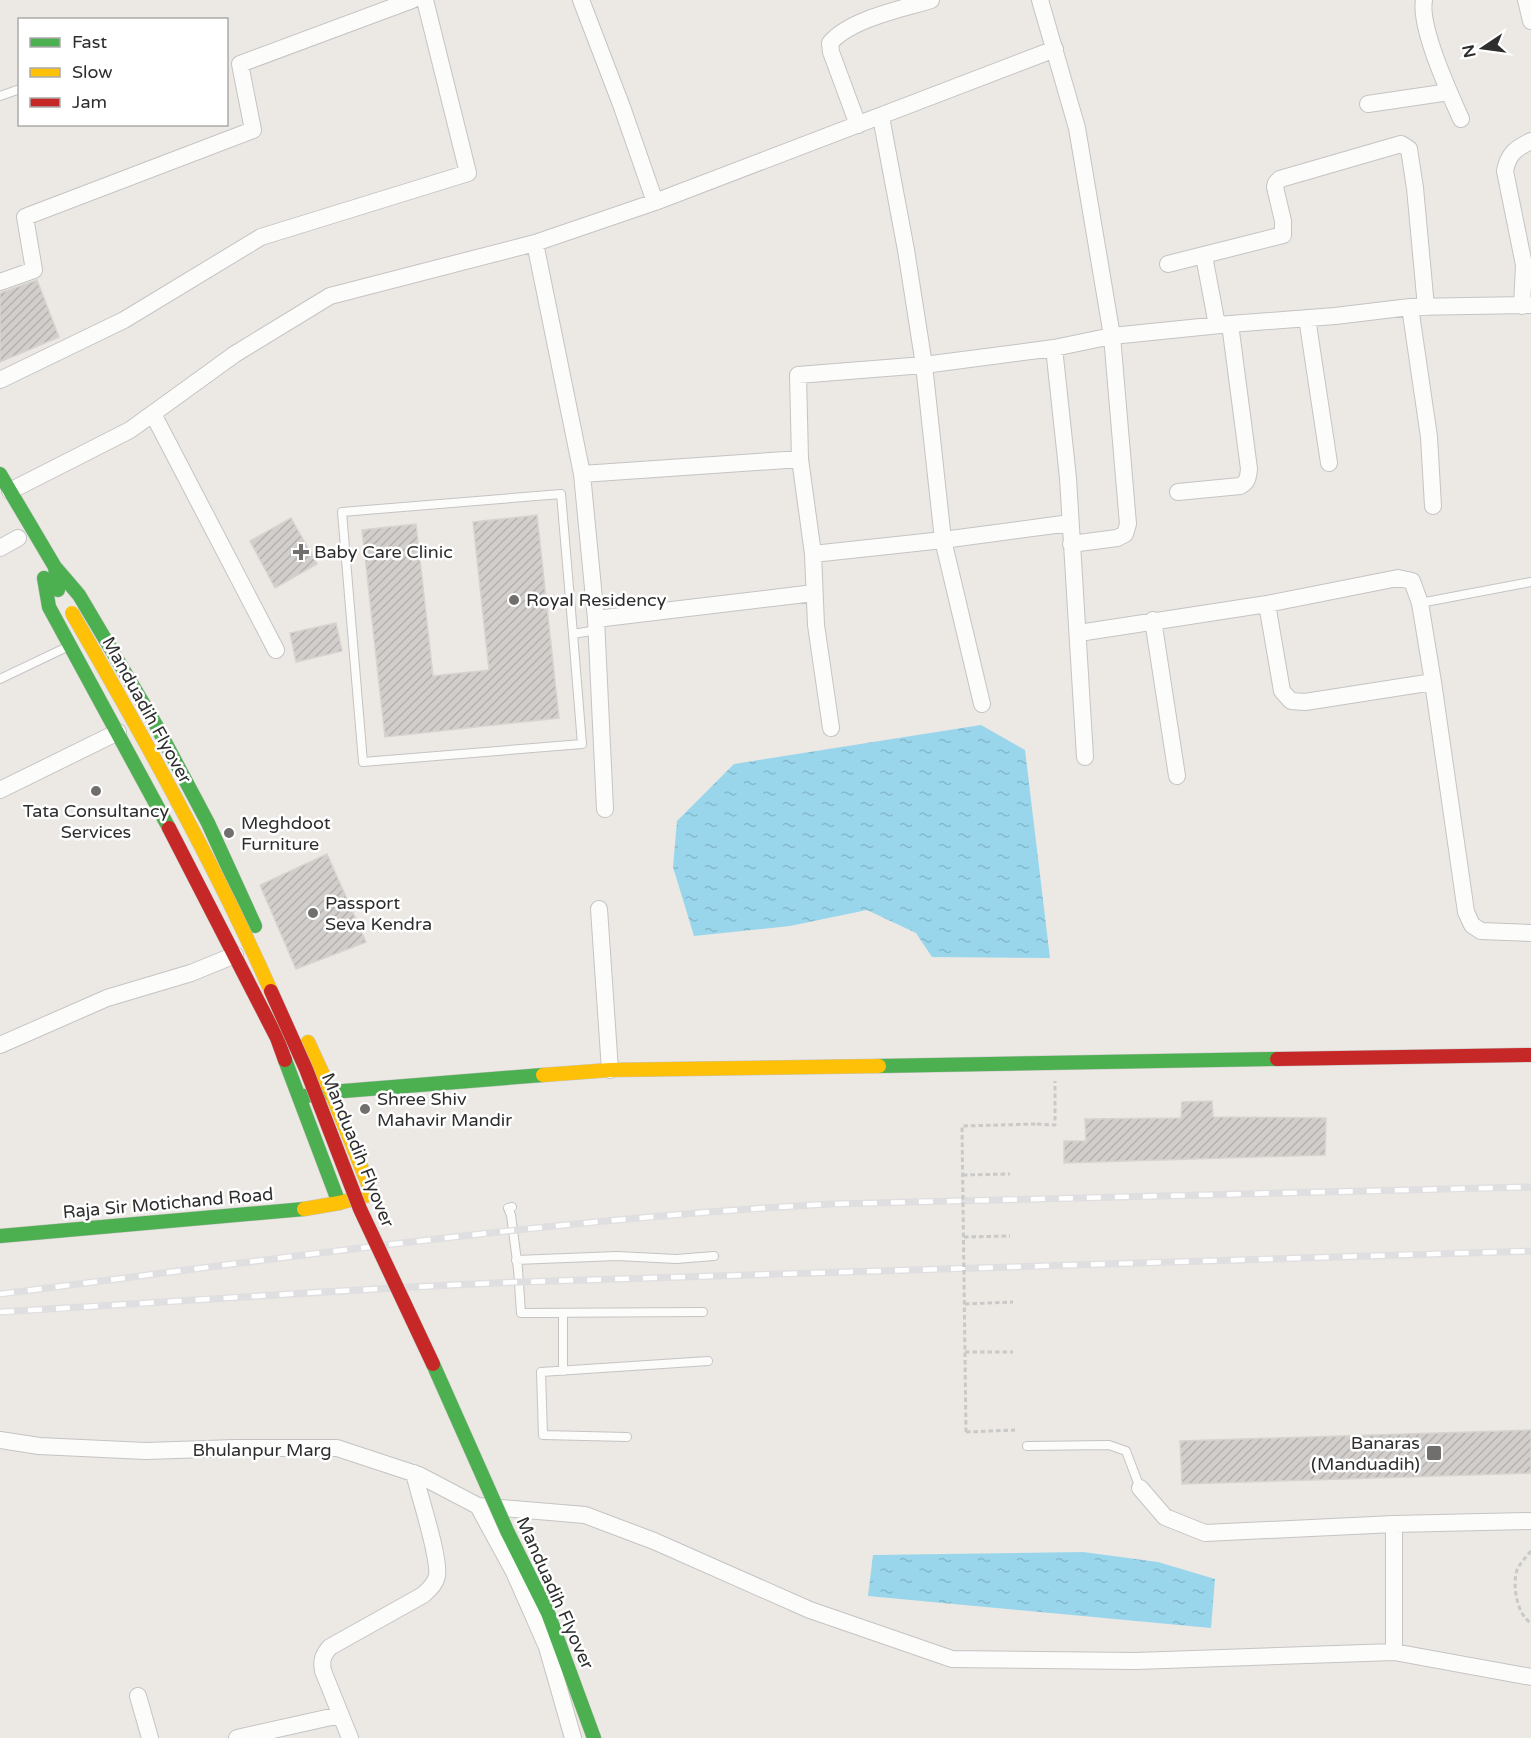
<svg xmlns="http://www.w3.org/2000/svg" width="1531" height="1738" font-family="'Varela Round',sans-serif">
<defs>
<pattern id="water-ripples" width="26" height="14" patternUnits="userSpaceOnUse" patternTransform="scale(1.5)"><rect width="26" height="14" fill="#99d6ec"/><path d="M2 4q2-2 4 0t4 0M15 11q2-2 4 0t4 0" fill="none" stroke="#84b8cb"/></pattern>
<pattern id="building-hatch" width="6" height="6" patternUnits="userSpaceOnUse" patternTransform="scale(1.5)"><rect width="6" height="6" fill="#d1cecb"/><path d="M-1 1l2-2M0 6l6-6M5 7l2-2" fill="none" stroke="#b4b1af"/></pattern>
</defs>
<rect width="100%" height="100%" fill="#ece8e4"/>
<path fill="url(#water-ripples)" d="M981 725 1025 750 1050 958 932 957 916 933 867 910 790 926 694 936 673 867 677 821 734 764Z
M1083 1552 1158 1562 1215 1579 1211 1628 868 1596 873 1555Z"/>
<path fill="url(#building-hatch)" stroke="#d7d4d0" stroke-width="1.5" d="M37 280 59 337 0 362V293Z
M537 515 559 718 385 737 362 530 416 524 433 676 489 670 473 522Z
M291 518 317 564 275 588 250 541Z
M336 623 342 651 296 662 290 633Z
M327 854 366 942 296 969 260 885Z
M1212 1101 1213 1117 1326 1118 1325 1155 1064 1163V1141H1086L1085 1119 1181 1118 1182 1102Z
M1531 1430V1473L1182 1484 1180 1441Z"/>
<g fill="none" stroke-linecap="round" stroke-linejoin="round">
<defs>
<path id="lane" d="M0 96 20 89
M1420 603 1531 582
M573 634 561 494 342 512 363 762 582 744 573 634 597 630
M0 679 67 647
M512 1207 508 1208 511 1215 518 1269 521 1313 703 1312
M516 1260 617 1256 676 1259 714 1256
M563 1313V1371
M627 1437 543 1435 541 1372 708 1361
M1027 1446 1109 1445 1126 1451 1140 1488"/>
<path id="street" d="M581 0 622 107 655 202
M1040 0 1077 128 1112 336 1128 524 1125 534 1117 538 1071 544
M1424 0C1419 27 1449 92 1461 119
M1526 0 1531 21
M1368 104 1449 92
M881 117 906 250 924 365 943 540 982 704
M858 125 831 52 830 43C850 19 902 9 931 0
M535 243 582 474
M1204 256 1217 325
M1168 264 1283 235V221L1275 187 1276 183 1280 179 1401 144 1409 149 1415 188 1426 307
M0 282 34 270 25 217 253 130 240 64 412 0
M1522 306 1524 265 1505 171C1508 154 1516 148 1531 141
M1410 307 1429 437 1433 506
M1307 318 1329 463
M1054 348 1068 478 1085 757
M0 380 124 320 261 237 468 173 425 0
M153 414 276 650
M10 491 130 430 235 354 330 296 535 243 655 202 1055 49
M1178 492 1240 486C1248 482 1248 477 1249 469L1230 324
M0 548 18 538
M813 554 943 540 1070 523
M1267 604 1282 691 1291 701 1305 702 1433 682
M596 619 814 593
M1153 620 1177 776
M1079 633 1267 604 1398 578 1412 581 1420 603 1433 682 1466 912 1472 925 1481 931 1531 933
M831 728 816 625 813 554 800 459 798 375 924 365 1054 348 1112 336 1230 324 1335 316 1410 307 1531 305
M0 790 118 732
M605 809 596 619 582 474 800 459
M599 909 610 1070
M0 1045 107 998 191 973 235 955
M0 1440 39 1446 146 1451 235 1448H337L419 1475 478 1506 514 1572 547 1647 573 1738
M1140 1488 1165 1517 1205 1533 1394 1524
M478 1506 585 1515 654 1541 810 1610 952 1659 1136 1661 1394 1652 1531 1677
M1394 1652V1524L1531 1521
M138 1696 150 1738
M237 1738 340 1715
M350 1738 323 1671C321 1660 323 1655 330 1647L423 1595C429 1589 435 1585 437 1576 440 1557 419 1495 414 1473"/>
<path id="fast" d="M0 474 55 567 58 590
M55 567 79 595 156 725 208 823 255 926
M44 578 49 607 169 828
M285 1060 339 1203
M879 1066 1277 1059
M299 1097 331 1092 543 1075
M0 1236 304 1209
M508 1533 548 1613 594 1738"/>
<path id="slow" d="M543 1075 610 1070 879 1066
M304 1209 339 1203 372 1194 331 1092 308 1042"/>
<path id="jam" d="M169 828 277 1038 285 1060
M1277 1059 1531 1055"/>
</defs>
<use href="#lane" stroke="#c5c4c5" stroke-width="10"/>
<use href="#street" stroke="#c5c4c5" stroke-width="18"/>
<use href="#fast" stroke="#c5c4c5" stroke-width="15"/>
<use href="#slow" stroke="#c5c4c5" stroke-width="15"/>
<use href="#jam" stroke="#c5c4c5" stroke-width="15"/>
<path stroke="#c9c9c8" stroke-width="3" stroke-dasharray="4.5 3" stroke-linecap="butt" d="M1037 1124 1055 1125V1081
M963 1175 1010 1174
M964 1237 1010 1236
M965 1304 1013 1302
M965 1352H1013
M966 1432 1015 1430
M1531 1551C1526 1557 1520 1563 1517 1570 1512 1585 1517 1615 1531 1623"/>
<use href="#lane" stroke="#fcfcfb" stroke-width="8"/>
<use href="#street" stroke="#fcfcfb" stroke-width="16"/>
<use href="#fast" stroke="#4caf50" stroke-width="14"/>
<use href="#slow" stroke="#ffc107" stroke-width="14"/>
<use href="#jam" stroke="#c62828" stroke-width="14"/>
<defs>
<path id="rail" d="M0 1294C276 1259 553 1219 831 1204L1531 1187
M0 1312C173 1302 346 1289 519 1282L1531 1251"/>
</defs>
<use href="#rail" stroke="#dfdfe1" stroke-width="7"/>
<use href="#rail" stroke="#fff" stroke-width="4.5" stroke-dasharray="14" stroke-linecap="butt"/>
<defs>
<path id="fast-bridge" d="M433 1364 508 1533"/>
<path id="slow-bridge" d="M72 613C143 736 213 861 271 991"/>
<path id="jam-bridge" d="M271 991 306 1069 360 1209 433 1364"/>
</defs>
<use href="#fast-bridge" stroke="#c6c5c4" stroke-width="15" stroke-linecap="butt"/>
<use href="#slow-bridge" stroke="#c6c5c4" stroke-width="15" stroke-linecap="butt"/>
<use href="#jam-bridge" stroke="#c6c5c4" stroke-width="15" stroke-linecap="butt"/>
<path stroke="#c9c9c8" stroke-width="3" stroke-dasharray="4.5 3" stroke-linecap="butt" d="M966 1432 962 1126 1037 1124"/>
<use href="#fast-bridge" stroke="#4caf50" stroke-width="14"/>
<use href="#slow-bridge" stroke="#ffc107" stroke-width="14"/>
<use href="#jam-bridge" stroke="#c62828" stroke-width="14"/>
</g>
<g fill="#706f6e" stroke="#fff" stroke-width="2">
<path d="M298 543h6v6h6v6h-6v6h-6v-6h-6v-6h6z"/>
<circle cx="514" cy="600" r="6"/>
<circle cx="96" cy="791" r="6"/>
<circle cx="229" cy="833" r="6"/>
<circle cx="313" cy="913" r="6"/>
<circle cx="365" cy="1109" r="6"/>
<rect x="1426" y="1445" width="16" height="16" rx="3"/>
</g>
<g text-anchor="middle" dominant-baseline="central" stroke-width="5" stroke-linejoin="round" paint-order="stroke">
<g font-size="18" fill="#2e2e2e" stroke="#fff" text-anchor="start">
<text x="314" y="552">Baby Care Clinic</text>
<text x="526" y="600">Royal Residency</text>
<text x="96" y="811" text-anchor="middle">Tata Consultancy<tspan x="96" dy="21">Services</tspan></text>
<text x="241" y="823">Meghdoot<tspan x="241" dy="21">Furniture</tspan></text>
<text x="325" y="903">Passport<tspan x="325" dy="21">Seva Kendra</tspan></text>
<text x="377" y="1099">Shree Shiv<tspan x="377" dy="21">Mahavir Mandir</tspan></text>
<text x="1420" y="1443" text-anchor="end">Banaras<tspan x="1420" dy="21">(Manduadih)</tspan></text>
</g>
<g font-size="18" fill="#2e2e2e" stroke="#fff">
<text transform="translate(147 710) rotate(61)">Manduadih Flyover</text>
<text transform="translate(358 1150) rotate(68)">Manduadih Flyover</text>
<text transform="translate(168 1203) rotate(-5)">Raja Sir Motichand Road</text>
<text x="262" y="1450">Bhulanpur Marg</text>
<text transform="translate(555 1593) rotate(66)">Manduadih Flyover</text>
</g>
</g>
<rect x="18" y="18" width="210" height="108" fill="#ffffff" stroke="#ababab" stroke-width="1.5"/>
<rect x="30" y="38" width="30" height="9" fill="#4caf50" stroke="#ababab" stroke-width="1.5"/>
<text x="72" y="48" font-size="18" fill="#2e2e2e">Fast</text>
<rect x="30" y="68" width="30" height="9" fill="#ffc107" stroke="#ababab" stroke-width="1.5"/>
<text x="72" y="78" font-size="18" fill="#2e2e2e">Slow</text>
<rect x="30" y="98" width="30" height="9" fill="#c62828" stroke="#ababab" stroke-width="1.5"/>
<text x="72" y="108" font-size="18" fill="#2e2e2e">Jam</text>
<g transform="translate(1483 48) rotate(257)" stroke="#ffffff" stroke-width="4.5" paint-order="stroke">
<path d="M0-4.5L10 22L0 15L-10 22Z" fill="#2e2e2e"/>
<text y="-9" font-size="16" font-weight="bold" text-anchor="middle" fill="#2e2e2e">N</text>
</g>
</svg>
